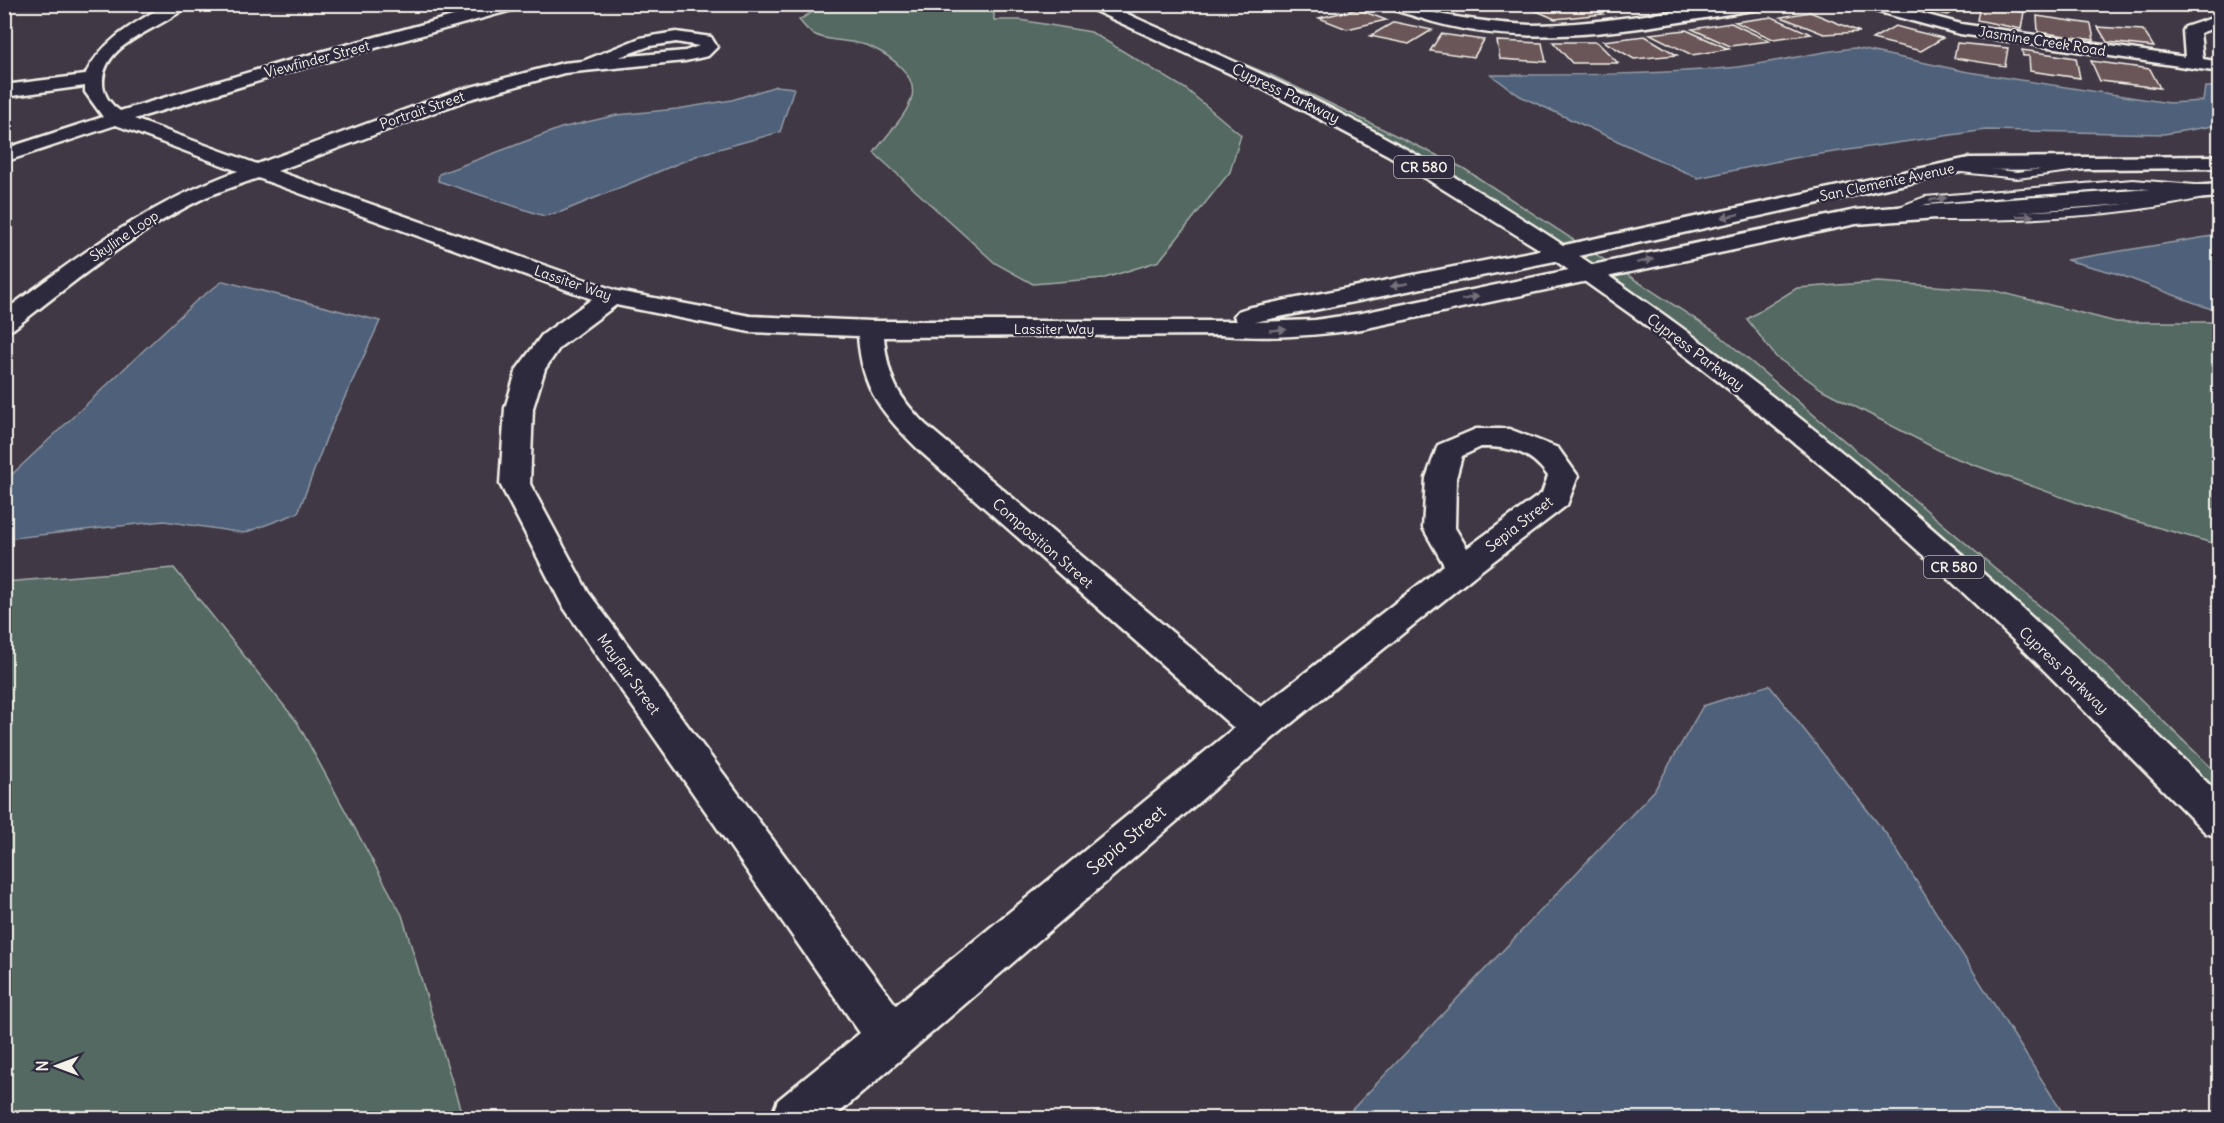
<svg xmlns="http://www.w3.org/2000/svg" width="2224" height="1123" font-family="Delius,sans-serif">
<rect width="100%" height="100%" fill="#413845"/>
<filter id="ink" filterUnits="userSpaceOnUse"><feTurbulence type="fractalNoise" baseFrequency=".0167" numOctaves="2"/><feDisplacementMap in="SourceGraphic" scale="12" xChannelSelector="R" yChannelSelector="G"/><feConvolveMatrix kernelMatrix="1 2 1 2 8 2 1 2 1" color-interpolation-filters="sRGB"/></filter>
<g filter="url(#ink)">
<path fill="#546964" stroke="#a4ada6" stroke-width="1.5" d="M968 5 994 13V20H1020L1091 32 1186 89 1241 135 1230 172 1159 261 1105 278 1033 284 995 263 874 153C886 135 904 119 911 100 920 76 889 55 871 47 854 39 828 43 812 33 807 31 803 24 799 20L824 5Z
M1156 28 1271 75 1463 168 1717 333 2073 634 2219 775V796C1895 486 1576 203 1156 28Z
M1878 282 1992 290 2116 322H2219V545L2100 511 1950 456 1823 390 1776 357 1747 319 1797 288Z
M174 568 297 722 402 915 463 1118H5V582Z"/>
<path fill="#50617a" stroke="#929ba6" stroke-width="1.5" d="M1855 48 1968 72 2169 103 2203 101 2205 87H2219V125L2164 134 1986 130 1793 158 1698 178 1520 96 1491 75C1570 75 1649 75 1728 68 1770 64 1812 52 1855 48Z
M776 86 794 88 780 132 701 154 561 212 544 216 438 181 439 174 561 128 617 115 677 109 732 100Z
M2219 235V312L2115 273 2066 260Z
M223 281 380 321 327 436 298 513 244 533 164 521 5 539V481L196 301Z
M1769 685 1887 835 2066 1118H1344L1654 791 1703 706Z"/>
<path fill="#6a5758" stroke="#f4f1e8" stroke-width="1.5" d="M1297 4H1352L1354 5 1309 12Z
M1539 4H1581L1603 14 1555 19 1527 7Z
M1912 4H1968L1948 15 1908 6Z
M1980 5 2024 12 2021 29 1977 20Z
M1357 9 1386 20 1347 29 1319 18Z
M1810 12 1860 32 1824 34 1781 17Z
M2037 16 2091 24 2094 40 2038 32Z
M1772 17 1811 34 1773 39 1735 22Z
M1394 22 1432 30 1409 44 1370 36Z
M1731 23 1769 41 1730 46 1692 29Z
M1895 26 1914 31 1943 38 1921 51 1872 39Z
M2098 27 2143 30 2154 47 2107 42Z
M1686 30 1729 49 1692 55 1650 34Z
M1441 34 1484 40 1474 57 1430 51Z
M1645 36 1677 55 1634 59 1603 41Z
M1497 41 1542 43 1546 62 1500 59Z
M1553 42H1597L1618 63H1572Z
M1957 43 2008 48 2005 66 1954 58Z
M2022 50 2076 58 2080 78 2030 71 2029 56H2023Z
M2091 61 2150 69 2160 88 2100 81Z"/>
<g fill="none" stroke-linecap="round" stroke-linejoin="round">
<defs>
<path id="service" d="M2090 163 2094 164V168L2017 178 1952 171 1946 168 1952 165 2017 172Z
M2133 180 2195 185 2199 187V191L2209 194 2203 198C2115 217 2028 220 1938 220L1932 216 1938 212C2024 213 2109 211 2194 192L2133 188 1979 199 1927 204 1887 218 1881 214 1925 197Z"/>
<path id="minor" d="M167 4H188C165 30 101 40 103 85 104 96 111 105 120 111L280 63 497 4H525L523 7 292 71 134 119 257 164 456 91 563 63 583 61 640 38 676 32 711 37 717 47 708 56 685 61 564 73 470 99 277 171 617 291 750 316 870 321H1237L1234 316 1238 311 1247 308 1560 246 1969 158 2220 156V168L1969 170 1560 260 1255 322 1315 320 1362 313 1856 210 2220 184V197L1856 224 1362 329C1314 336 1269 339 1220 335L884 337C888 378 897 396 926 425L1261 707 1444 565 1423 528 1426 478 1438 445 1476 429H1509L1558 448 1578 476 1567 505 1474 576 1273 738 833 1118H771L778 1100 860 1033 562 605 500 484 505 408 517 369 542 335 592 299 258 178C241 184 223 190 206 197 135 231 74 282 13 329L4 332V311C80 255 148 203 238 171L116 125 4 162V149L103 117 85 92V86L4 97V85L85 75C102 40 135 23 167 4ZM676 42 699 46 685 51 619 57 650 46ZM616 305 750 332 858 336C862 392 883 414 921 452L1234 728 896 1005 588 592 530 484 533 408 545 369 560 347ZM1481 447C1511 447 1530 451 1548 476L1542 493 1467 548 1455 528 1456 478 1462 456Z
M1386 4C1412 4 1421 10 1444 15 1473 20 1502 24 1531 25 1611 25 1688 4 1768 4L1760 9C1650 26 1529 54 1420 18 1410 14 1393 12 1386 4Z
M1859 4H1887L1961 24 2185 57 2183 31 2185 27 2215 17 2220 18V26L2200 33 2203 59 2220 62V72L1960 34 1861 7Z"/>
<path id="primary" d="M1080 4C1087 4 1095 3 1101 4 1116 7 1133 17 1147 23 1181 38 1216 53 1250 69 1620 241 1929 512 2220 795V838L2206 833 2027 653 1934 565 1838 479 1740 398 1639 320 1536 247 1388 155 1259 87Z"/>
</defs>
<use href="#service" stroke="#f4f1e8" stroke-width="4"/>
<use href="#minor" stroke="#f4f1e8" stroke-width="5"/>
<use href="#primary" stroke="#f4f1e8" stroke-width="5"/>
<use href="#service" fill="#2f2a3d" fill-rule="evenodd"/>
<use href="#minor" fill="#2f2a3d" fill-rule="evenodd"/>
<use href="#primary" fill="#2f2a3d" fill-rule="evenodd"/>
</g>
<defs><path id="oneway-solid" d="M-6-.8H1V-3.2L6.5 0L1 3.2V.8H-6Z" transform="scale(1.5)"/></defs>
<g fill="#747079">
<use href="#oneway-solid" transform="translate(1938 199) rotate(-7)"/>
<use href="#oneway-solid" transform="translate(1730 216) rotate(168)"/>
<use href="#oneway-solid" transform="translate(2025 216) rotate(-2)"/>
<use href="#oneway-solid" transform="translate(1645 261) rotate(-12)"/>
<use href="#oneway-solid" transform="translate(1399 285) rotate(169)"/>
<use href="#oneway-solid" transform="translate(1470 298) rotate(-12)"/>
<use href="#oneway-solid" transform="translate(1278 330) rotate(-3)"/>
</g>
</g>
<g text-anchor="middle" dominant-baseline="central" stroke-width="5" stroke-linejoin="round" paint-order="stroke">
<g font-size="14" fill="#f4f1e8" stroke="#2f2a3d">
<text transform="translate(2042 41) rotate(9)">Jasmine Creek Road</text>
<text transform="translate(317 59) rotate(-15)">Viewfinder Street</text>
<text transform="translate(422 110) rotate(-19)">Portrait Street</text>
<text transform="translate(1887 182) rotate(-12)">San Clemente Avenue</text>
<text transform="translate(124 236) rotate(-34)">Skyline Loop</text>
<text transform="translate(573 283) rotate(19)">Lassiter Way</text>
<text x="1054" y="329">Lassiter Way</text>
</g>
<g fill="#2f2a3d" stroke="#b9b5b5" stroke-width="1.5">
<rect x="1394" y="156" width="60" height="22" rx="4.5"/>
<rect x="1924" y="556" width="60" height="22" rx="4.5"/>
</g>
<g font-size="14" font-weight="bold" fill="#f4f1e8">
<text x="1424" y="167">CR 580</text>
<text x="1954" y="567">CR 580</text>
</g>
<g font-size="15" fill="#f4f1e8" stroke="#2f2a3d">
<text transform="translate(1286 93) rotate(26)">Cypress Parkway</text>
<text transform="translate(1696 352) rotate(37)">Cypress Parkway</text>
<text transform="translate(1519 524) rotate(-38)">Sepia Street</text>
<text transform="translate(1043 543) rotate(41)">Composition Street</text>
<text transform="translate(2064 670) rotate(44)">Cypress Parkway</text>
<text transform="translate(629 674) rotate(54)">Mayfair Street</text>
</g>
<g font-size="18" fill="#f4f1e8" stroke="#2f2a3d">
<text transform="translate(1126 840) rotate(-40)">Sepia Street</text>
</g>
</g>
<rect width="2224" height="1123" fill="none" stroke="#2f2a3d" stroke-width="24"/>
<rect x="12" y="12" width="2200" height="1099" fill="none" stroke="#f4f1e8" stroke-width="2" filter="url(#ink)"/>
<g transform="translate(57 1066) rotate(270)" stroke="#2f2a3d" stroke-width="4.5" paint-order="stroke">
<path d="M0-4.5L10 22L0 15L-10 22Z" fill="#f4f1e8"/>
<text y="-9" font-size="16" font-weight="bold" text-anchor="middle" fill="#f4f1e8">N</text>
</g>
</svg>
